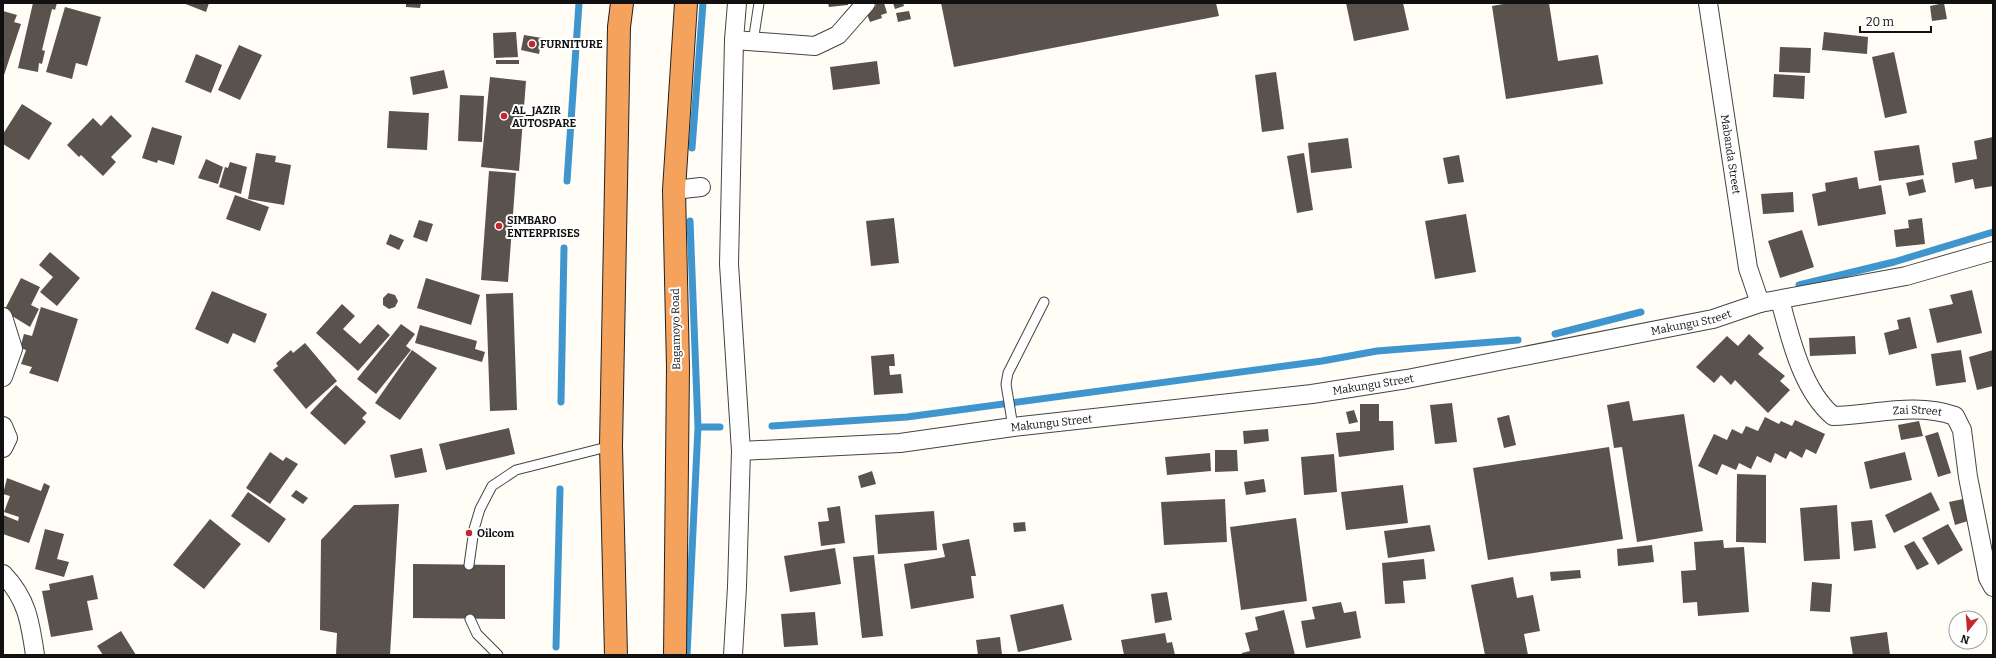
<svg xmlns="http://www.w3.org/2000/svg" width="1996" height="658" font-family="Bitter,serif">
<rect width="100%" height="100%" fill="#fffdf5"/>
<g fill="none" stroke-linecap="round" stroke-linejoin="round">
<path stroke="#3f96cf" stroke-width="7" d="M692 148 703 3
M567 181 579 3
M1799 285 1894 262 1993 232
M1555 334 1641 312
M561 402 564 248
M772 426 907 417 1322 361 1377 351 1518 340
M698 427H720
M556 647 560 489
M687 655 698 427 690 221"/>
</g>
<path fill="#5a524d" d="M33 3H57L55 10 52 9 42 50 45 51 42 64 39 63 38 72 18 68Z
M183 3H209L206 12Z
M406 3H421L420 8 406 7Z
M828 3H848V5L829 7Z
M875 3H884L887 13 881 15 882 18 870 22 865 9 876 6Z
M893 3H903L904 6 895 9Z
M941 3H1216L1219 16 954 67Z
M1346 3H1403L1409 30 1354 41Z
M1509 3H1549L1558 61 1598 55 1603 84 1506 99 1492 6Z
M1944 3 1947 19 1932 21 1930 6Z
M65 7 101 17 87 66 76 63 72 79 46 72Z
M3 11 17 15 14 22 21 24 3 78Z
M909 11 911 19 898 22 896 13Z
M516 32 518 57 494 58 493 33Z
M1824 32 1868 37 1867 54 1822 50Z
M524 35 542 38 539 54 521 50Z
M239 45 262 55 240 100 218 90Z
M1780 47 1811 48 1810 73 1779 72Z
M1894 52 1907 113 1885 118 1872 57Z
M196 54 222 65 211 93 185 82Z
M496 60H519V64H496Z
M877 61 880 84 833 90 830 67Z
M444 70 448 88 413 95 410 77Z
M1276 72 1284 129 1262 132 1255 75Z
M1774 74 1805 76 1804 99 1773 97Z
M490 77 526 81 519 171 481 167Z
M460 95 484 96 482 142 458 141Z
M22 104 52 123 29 160 3 144V134Z
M389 111 429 113 427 150 387 148Z
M111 115 132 136 111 157 116 162 103 176 81 155 79 157 67 145 93 118 101 126Z
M152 127 182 136 174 165 158 160 157 163 142 158Z
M1993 137V186L1975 189 1973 179 1955 183 1952 163 1977 159 1974 141Z
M1348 138 1352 168 1311 173 1308 143Z
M1919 145 1924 175 1879 181 1874 151Z
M256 153 276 156 275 162 291 165 284 205 248 199Z
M1304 153 1313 210 1297 213 1287 156Z
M1459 155 1464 182 1448 184 1443 158Z
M206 159 223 167 218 184 198 178Z
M230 162 247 167 241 194 219 187 225 167 228 168Z
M489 171 516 173 508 282 481 280Z
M1857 177 1859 189 1881 185 1886 214 1818 226 1812 194 1826 191 1825 183Z
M1923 179 1926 192 1909 196 1906 183Z
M1793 192 1794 212 1763 214 1761 194Z
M235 195 269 207 260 231 226 219Z
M1466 214 1476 272 1435 279 1425 221Z
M894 218 899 263 871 266 866 221Z
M1922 218 1925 244 1896 247 1894 230 1909 228 1908 220Z
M419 220 433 224 427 242 413 237Z
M1802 230 1814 267 1780 278 1768 241Z
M390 234 404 240 399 250 386 244Z
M50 252 80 278 57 306 40 292 53 277 39 265Z
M21 278 40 287 31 305 39 309 30 327 4 311Z
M426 278 480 295 471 325 417 308Z
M1972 290 1982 333 1937 343 1929 309 1953 304 1950 295Z
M212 291 267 314 255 343 233 333 228 344 195 329Z
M388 293 395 295 398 301 395 307 389 309 383 305V298Z
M513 293 517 410 490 411 486 294Z
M342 304 355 316 343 329 360 344 378 324 390 335 358 371 316 333Z
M41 307 78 319 58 382 29 373 32 367 21 364 26 350 20 348 24 334 32 336Z
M1910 317 1917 348 1889 355 1884 333 1899 329 1897 320Z
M401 324 415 334 406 346 411 350 376 394 357 379Z
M420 325 477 341 475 349 485 352 482 362 415 343Z
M1749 334 1764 348 1758 354 1785 376 1780 381 1790 390 1768 413 1735 380 1731 385 1721 375 1714 383 1696 367 1727 336 1738 346Z
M1855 336 1856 354 1810 356 1809 338Z
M305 343 337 381 306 409 273 370 278 366 276 363 291 350 293 353Z
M412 350 437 368 400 420 375 403Z
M1961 350 1966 382 1936 386 1931 354Z
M1993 350V386L1977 390 1969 357Z
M894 354 895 366H889L890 375 901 374 903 393 874 395 871 356Z
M336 385 367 413 362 418 366 422 345 445 310 413Z
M1629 401 1633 421 1684 414 1703 531 1637 542 1622 447 1614 448 1607 405Z
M1452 403 1457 442 1435 444 1430 405Z
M1360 404H1379V421H1393L1394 450 1339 457 1336 433 1360 431Z
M1354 410 1358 422 1349 424 1346 412Z
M1509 415 1516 445 1504 448 1497 418Z
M1765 417 1779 424 1781 421 1792 426 1795 420 1825 434 1816 454 1806 449 1802 458 1790 451 1786 459 1775 453 1771 463 1757 456 1751 469 1739 463 1736 470 1722 464 1717 475 1698 466 1714 434 1727 440 1732 429 1742 434 1746 426 1758 431Z
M1919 421 1923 436 1901 440 1898 425Z
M509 428 515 454 446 470 439 444Z
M1268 429 1269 441 1244 444 1243 431Z
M1938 432 1951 473 1938 477 1925 436Z
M1609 447 1623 539 1488 560 1473 468Z
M422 448 427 472 395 478 390 455Z
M1215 450H1237L1238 471 1215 472Z
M270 452 283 461 286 457 298 464 270 504 246 488Z
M1905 452 1912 480 1870 489 1864 462Z
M1210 453 1211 471 1167 475 1165 457Z
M1334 454 1337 492 1304 495 1301 457Z
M872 471 876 484 861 488 858 476Z
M1737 474 1766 475V543L1736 542Z
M7 478 41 491 44 483 50 486 29 543 3 534V515L18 521 19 517 4 512 10 496 3 494Z
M1264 479 1266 492 1246 495 1244 482Z
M1403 485 1408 523 1346 530 1341 492Z
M296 490 308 498 303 504 291 496Z
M248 492 286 519 269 543 231 516Z
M1931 492 1940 510 1894 533 1885 515Z
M1225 499 1227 542 1164 545 1161 502Z
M1963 499 1968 521 1955 525 1949 502Z
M399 504 390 655H336L337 633 320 630 321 540 354 505Z
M1837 505 1840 559 1804 561 1800 508Z
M840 506 845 543 821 546 818 522 829 521 827 508Z
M934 511 937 550 878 554 875 515Z
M1296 518 1307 601 1241 610 1230 527Z
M210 519 241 544 204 589 173 565Z
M1872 520 1876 548 1854 551 1851 522Z
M1025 522 1026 531 1014 532 1013 523Z
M1948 524 1963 550 1938 565 1922 538Z
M1430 525 1435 551 1388 558 1384 531Z
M45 529 64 534 57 559 69 562 64 577 35 569Z
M969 539 976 576H971L974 598 911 609 904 564 945 557 942 544Z
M1723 540 1724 548 1744 547 1749 612 1698 616 1697 602 1683 603 1681 571 1696 570 1694 542Z
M1914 541 1929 564 1917 570 1904 546Z
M1652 545 1654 562 1618 566 1617 549Z
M835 548 841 584 790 592 784 556Z
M874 555 883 636 862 638 853 557Z
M1424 559 1426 579 1403 581 1405 603 1385 604 1382 563Z
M413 564 505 565V619L413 618Z
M1580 570 1581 578 1551 581 1550 572Z
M93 575 98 599 87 601 93 630 51 637 42 591 50 590 49 584Z
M1513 577 1517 598 1533 595 1540 631 1524 634 1528 655H1485L1471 585Z
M1812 582 1832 584 1830 612 1810 611Z
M1167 592 1172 620 1155 623 1151 594Z
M1341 602 1344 613 1356 611 1361 638 1306 648 1301 621 1315 619 1312 607Z
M1063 604 1072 640 1018 652 1010 615Z
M1284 610 1295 655H1242V653L1250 651 1245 633 1258 630 1255 617Z
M815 612 818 645 784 647 781 614Z
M121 631 136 655H103L97 646Z
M1887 632 1890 655H1853L1850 637Z
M1165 633 1167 643 1172 642 1175 655H1124L1121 640Z
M1000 637 1002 655H978L976 640Z"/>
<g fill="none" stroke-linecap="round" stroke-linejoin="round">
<defs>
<path id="lane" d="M753 42 759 3
M1013 427 1006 384 1008 373 1044 302
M469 565 474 529 480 509 492 486 516 470 611 446
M470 619 477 634 498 655"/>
<g id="street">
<path id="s1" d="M1708 3 1748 268 1760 303"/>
<path d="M734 40 815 46 838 35 866 3"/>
<path d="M674 190 701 187"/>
<path id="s2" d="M1780 300C1790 337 1802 390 1833 416 1873 415 1916 402 1955 416L1962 430 1968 477 1988 578 1993 587"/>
<path d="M3 317 13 349 3 377"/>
<path d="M3 426 8 438 3 448"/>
<path id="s3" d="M741 451 900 443 1013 427 1312 394 1407 379 1713 319 1760 303 1906 276 1993 251"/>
<path d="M3 574C27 599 30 621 35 655"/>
<path d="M733 655 737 587 741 451 729 264 734 40 737 3"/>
</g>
<path id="highway" d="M616 655 611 446 619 27 622 3
M675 655 678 367 674 190 686 3"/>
</defs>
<use href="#lane" stroke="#444" stroke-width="11"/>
<use href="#street" stroke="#444" stroke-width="20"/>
<use href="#highway" stroke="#222" stroke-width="24"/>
<use href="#lane" stroke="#fff" stroke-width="9"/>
<use href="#street" stroke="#fff" stroke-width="18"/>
<use href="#highway" stroke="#f5a25d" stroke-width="22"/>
</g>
<g fill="#c4262e" stroke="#fff" stroke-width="1.5">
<circle cx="532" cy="44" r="4"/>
<circle cx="504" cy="116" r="4"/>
<circle cx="499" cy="226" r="4"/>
<circle cx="469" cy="533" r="4"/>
</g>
<g text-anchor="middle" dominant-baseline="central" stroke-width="4" stroke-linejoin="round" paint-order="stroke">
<g font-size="11" font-weight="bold" fill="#111" stroke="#fff" text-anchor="start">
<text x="540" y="44">FURNITURE</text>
<text x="512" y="110">AL_JAZIR<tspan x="512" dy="13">AUTOSPARE</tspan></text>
<text x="507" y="220">SIMBARO<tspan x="507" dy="13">ENTERPRISES</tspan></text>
<text x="477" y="533">Oilcom</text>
</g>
<g font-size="11" fill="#111" stroke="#fff">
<text stroke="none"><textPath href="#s1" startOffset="153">Mabanda Street</textPath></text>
<text stroke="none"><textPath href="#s3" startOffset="960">Makungu Street</textPath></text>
<text transform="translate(676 329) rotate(-91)">Bagamoyo Road</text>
<text stroke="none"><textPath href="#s3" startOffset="636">Makungu Street</textPath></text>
<text stroke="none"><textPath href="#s2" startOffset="214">Zai Street</textPath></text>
<text stroke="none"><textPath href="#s3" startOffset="312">Makungu Street</textPath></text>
</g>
</g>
<rect width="1996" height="658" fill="none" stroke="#111111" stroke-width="8"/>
<g transform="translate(1968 630) rotate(197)"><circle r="19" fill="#ffffff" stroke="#a0a0a0"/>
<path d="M0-3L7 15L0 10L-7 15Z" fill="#c4262e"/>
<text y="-6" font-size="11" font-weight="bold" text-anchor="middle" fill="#111111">N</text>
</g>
<path d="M1860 26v6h71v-6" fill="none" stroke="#111111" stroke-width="2"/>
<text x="1866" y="26" font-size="12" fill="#111111" stroke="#ffffff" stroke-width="3" paint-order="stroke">20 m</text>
</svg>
